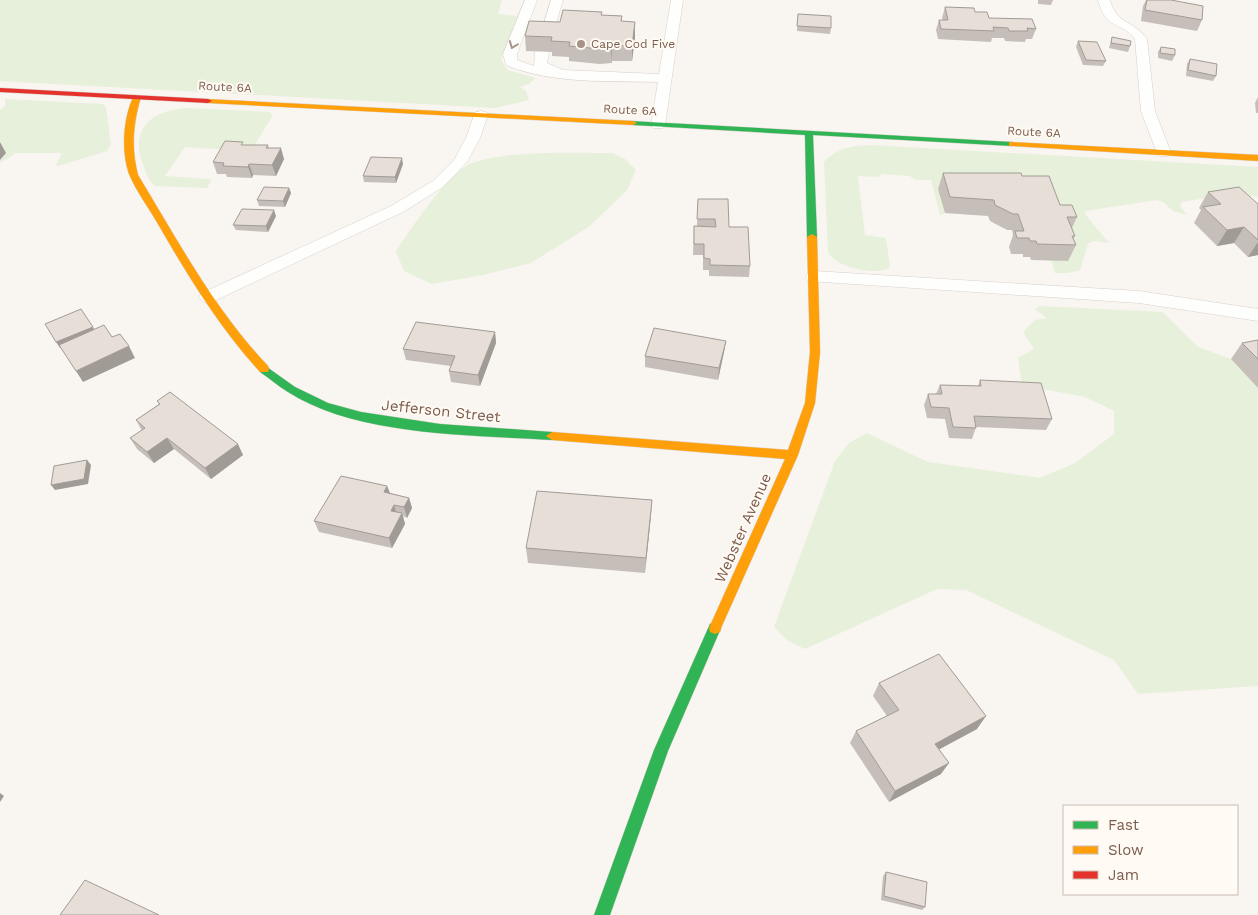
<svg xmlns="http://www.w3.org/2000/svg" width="1258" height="915" font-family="'Work Sans',sans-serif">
<rect width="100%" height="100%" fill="#f9f5f0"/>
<path fill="#e7f0db" d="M0 0H502L498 14 517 16 501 60 508 70 536 78 529 84 520 87 526 91 529 100 495 108 0 81Z
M5 99 103 104 106 107 111 144 107 151 58 166 56 165 62 153H16L0 163V160L6 153 0 152V110L5 106Z
M189 108 270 112 273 115 254 146 230 150 185 147 165 176 210 179 211 181 207 188 155 186C148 180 145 171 142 162 130 126 155 109 189 108Z
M870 145 1258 167V197L1219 192 1218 196 1182 202 1180 206 1187 215 1173 211 1163 202 1156 200 1086 211 1085 214 1109 243 1093 241 1088 244 1080 270 1068 273H1055L1051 260 1065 221 945 213 940 215 931 180H915L910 176 882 174 878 177 858 176 865 235 886 238 890 267C878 277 834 267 828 252L824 162C837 148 851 146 870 145Z
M612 153 625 159 636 170 627 190 590 226 531 263 483 275 432 284 404 271 396 251C411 229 447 174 470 164 503 150 575 153 612 153Z
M1040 306 1163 312 1198 347 1231 359 1258 388V686L1138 694 1114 660 966 590 937 589 805 649 787 640 774 627 835 461 849 443 867 433 928 462 1040 478 1075 463 1114 434V411L1085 397 1022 385 1018 358 1034 349 1023 332 1035 320 1047 318 1035 309Z"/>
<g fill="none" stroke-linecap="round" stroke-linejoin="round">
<defs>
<path id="lane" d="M525 0H537L517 54V60L534 66 535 52 542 48 549 52 547 63 563 70 659 74 671 0H683L665 125 663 128H653L651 125 658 82C611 81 550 84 506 65L503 54Z
M551 0H563L552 37 546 41 540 37Z
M1098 0H1110C1117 26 1133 19 1147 39L1155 111 1171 153 1169 156H1159L1157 153 1141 111 1135 39C1120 20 1106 31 1098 0Z
M481 111 486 112 488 115 480 138 467 162 443 187 403 212 214 301 208 303 202 301 199 297 202 293 391 206 433 181 454 160 466 138 474 115 476 112Z
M814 271 1139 291 1258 309V321L1139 303 808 281 806 277 808 273Z"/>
<path id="fast" d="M630 121 1012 142 1016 144 1012 146 813 135 817 237 812 240 807 237 805 135 633 125 629 123Z
M264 365 295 387 328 403 361 412 440 424 552 432 558 436 552 440C472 435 356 436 288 392 278 386 269 378 260 372L259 369Z
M715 622 720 624 721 628 668 751 610 915H594L654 750 710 624Z"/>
<path id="slow" d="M134 95 141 97C133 124 131 148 138 175 178 241 214 309 268 366L269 369 268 372H260C219 327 188 276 158 224 149 208 136 191 129 174 121 151 123 118 134 95Z
M205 99 633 121 637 123 633 125 208 103H205Z
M1009 142 1258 155V161L1012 146H1009Z
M812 234 817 237 820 352 815 403 798 455 721 628 720 632 715 634 710 632 709 628 785 459 552 440 546 436 552 432 788 450 805 403 810 352 807 237Z"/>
<path id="jam" d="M0 88 208 99 212 101 208 103 0 92Z"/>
</defs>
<use href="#lane" stroke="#d7d1cb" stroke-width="1"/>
<use href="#fast" stroke="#d9d2cb" stroke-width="1"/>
<use href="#slow" stroke="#d9d2cb" stroke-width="1"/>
<use href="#jam" stroke="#d9d2cb" stroke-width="1"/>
<use href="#lane" fill="#fefefd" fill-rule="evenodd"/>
<use href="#fast" fill="#30b455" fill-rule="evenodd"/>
<use href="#slow" fill="#ff9f0a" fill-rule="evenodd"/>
<use href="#jam" fill="#e5322d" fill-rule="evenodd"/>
</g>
<path fill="#c6bfb9" d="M1038 0H1053L1051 5 1038 4Z
M1146 0H1171L1202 20 1197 31 1141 21 1143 6Z
M945 7 975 12 989 18 1036 29 1032 39H1026L1025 42 1005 41 1004 38H992L991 42 938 39 936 30 939 20H943L942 18Z
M798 14 831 28 830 34 797 31Z
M602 15 622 16V21L635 37 632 61H612V63L600 64 569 61V57L552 56V52L526 51 525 36 560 22Z
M1112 37 1130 46 1128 52 1109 48Z
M1078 41 1106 61 1103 66 1083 65 1076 47Z
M1161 47 1175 55 1172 61 1158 58V52Z
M1190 59 1216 76 1213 81 1186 76 1187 64Z
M1258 97V113H1256L1255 103Z
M244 145H268L269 148 284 159 276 176 253 175 252 178 227 177 226 174H217L213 162Z
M403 164 396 183 364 182 363 176Z
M943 173 1022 176 1077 217 1072 228 1075 236 1073 239 1076 245 1068 261 1031 260 1030 257H1023V254H1011L1009 247 1013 235 1012 230H1007L990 221 988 216 945 213 938 189Z
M289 188 291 193 285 207 259 206 257 200Z
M1208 192 1258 204V255L1248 257 1234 243 1217 246 1194 223 1201 210 1199 208Z
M698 199 729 227 750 266 749 277 709 276V270H703V255H693L694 226H697Z
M276 216 268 232 236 230 233 225Z
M495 332 496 343 480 386 451 382 449 371 451 366 406 360 403 349Z
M1258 340V388L1231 359 1242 343Z
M726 341 724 352 718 380 645 367V356Z
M980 380 1052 419 1046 430 976 427 972 439 949 438 945 419 927 418 924 405 928 394H936L940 385 978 386Z
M157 401 243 455 211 479 174 449 154 463 137 449 130 438 142 431 136 420 159 404Z
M387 486 390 493 409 498 412 508 407 518 403 516 405 524 392 548 319 532 314 521Z
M651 515 645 573 528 563 526 548Z
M879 683 977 729 939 749 941 774 889 802 850 743 856 731 887 716 873 696Z
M886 872 925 907 922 910 881 900 883 876Z"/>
<path fill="#a19b96" d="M635 22V37L632 61V46Z
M612 45V63L611 48Z
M0 142 6 153 0 160Z
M281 148 284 159 276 176 272 165Z
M402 158 403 164 396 183 395 177Z
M249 164 253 175 252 178 248 167Z
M289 188 291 193 285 207 283 201Z
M274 210 276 216 268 232 266 226Z
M1244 227 1234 243 1217 246 1227 230Z
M1258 242V255L1248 257Z
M93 327 96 333 60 348 56 342Z
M495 332 496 343 480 386 478 375Z
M726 341 724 352 718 380 719 368Z
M129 346 135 358 83 382 76 371Z
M167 438 174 449 154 463 147 452Z
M238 444 243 455 211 479 205 468Z
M87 460 91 465 88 484 55 490 51 485Z
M387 486 391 496 384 492Z
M409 498 412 508 407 518 404 507Z
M652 500 651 515 645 573 646 558Z
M394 505 397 515 391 511Z
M402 513 405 524 392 548 389 538Z
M986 716 977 729 927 756 935 744Z
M949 763 941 774 889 802 895 791Z
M0 793 4 796 0 802Z"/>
<path fill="#e6ded7" stroke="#a19b96" d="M1147 0H1171L1203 6 1202 20 1145 10Z
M945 7 974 8 975 12H987L989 18 1032 19 1036 29 1027 28 1028 31H1009L1008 28 993 27 994 31 941 29 939 20H948Z
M563 10 602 12 601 15 622 16 621 21 635 22 632 46 612 45 611 48 600 49 569 46 570 42 551 41 552 37 525 36 529 21 560 22Z
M798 14 831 16V28L797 26Z
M1112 37 1131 41 1130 46 1111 43Z
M1078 41 1097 42 1106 61 1086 60Z
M1161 47 1175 49V55L1160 53Z
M1190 59 1217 64 1216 76 1188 70Z
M225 141 243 142 241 145H268L266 148H281L272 165 249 164 248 167 223 166 224 163 213 162Z
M371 157 402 158 395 177 363 176Z
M943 173H1021L1022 176H1049L1060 205H1072L1077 217H1067L1075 236H1072L1076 245 1037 244 1036 241H1030L1029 238H1017L1015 231H1024L1018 214H1013L995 205 994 200 950 197Z
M264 187 289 188 283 201 257 200Z
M1239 187 1258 204V240L1244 227 1227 230 1203 207 1221 204 1208 192Z
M698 199H728L729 227H748L750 266 710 265V259L704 258V244H694V226L716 227 715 219H697Z
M242 209 274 210 266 226 233 225Z
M81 309 93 327 56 342 45 324Z
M416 322 495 332 478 375 449 371 455 356 403 349Z
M104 325 112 337 120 334 129 346 76 371 59 345Z
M654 328 726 341 719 368 645 356Z
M1258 340V359L1242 343Z
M980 380 1041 383 1052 419 974 416 976 428 953 427 949 408 931 407 928 394H942L940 385 981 386Z
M170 392 238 444 205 468 167 438 147 452 130 438 145 428 136 420 160 404 157 401Z
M87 460 84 479 51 485 54 466Z
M341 476 387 486 384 492 409 498 404 507 394 505 391 511 402 513 389 538 314 521Z
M537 491 652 500 646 558 526 548Z
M939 654 986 716 935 744 949 763 895 791 856 731 899 710 879 683Z
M886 872 927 882 925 907 884 896Z
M85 880 159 915H60Z"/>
<defs><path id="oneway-chevron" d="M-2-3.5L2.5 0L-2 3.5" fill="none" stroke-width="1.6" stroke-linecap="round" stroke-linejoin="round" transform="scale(1.25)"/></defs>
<use stroke="#a8958b" href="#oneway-chevron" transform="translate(513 45) rotate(111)"/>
<circle fill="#a69286" stroke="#fffaf3" stroke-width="2" cx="581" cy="44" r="5"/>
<g text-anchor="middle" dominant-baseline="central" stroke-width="4" stroke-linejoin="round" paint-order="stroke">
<g font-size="12" fill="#7a5c4d" stroke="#fffaf3" text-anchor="start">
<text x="591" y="44">Cape Cod Five</text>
</g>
<g font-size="12" fill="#7a5c4d" stroke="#fffaf3">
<text transform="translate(225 87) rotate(3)">Route 6A</text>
<text transform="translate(630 110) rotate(3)">Route 6A</text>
<text transform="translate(1034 132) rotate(3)">Route 6A</text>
</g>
<g font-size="15" fill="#7a5c4d" stroke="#fffaf3">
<text transform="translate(441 411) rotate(6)">Jefferson Street</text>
<text transform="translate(743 528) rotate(-66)">Webster Avenue</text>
</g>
</g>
<rect x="1063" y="805" width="175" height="90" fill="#fffaf3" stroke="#cabbb1"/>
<rect x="1073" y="821" width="25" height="8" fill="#30b455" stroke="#cabbb1"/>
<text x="1108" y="830" font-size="15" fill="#7a5c4d">Fast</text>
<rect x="1073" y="846" width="25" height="8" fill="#ff9f0a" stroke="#cabbb1"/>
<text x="1108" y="855" font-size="15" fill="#7a5c4d">Slow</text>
<rect x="1073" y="871" width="25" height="8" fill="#e5322d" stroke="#cabbb1"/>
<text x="1108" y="880" font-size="15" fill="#7a5c4d">Jam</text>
</svg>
